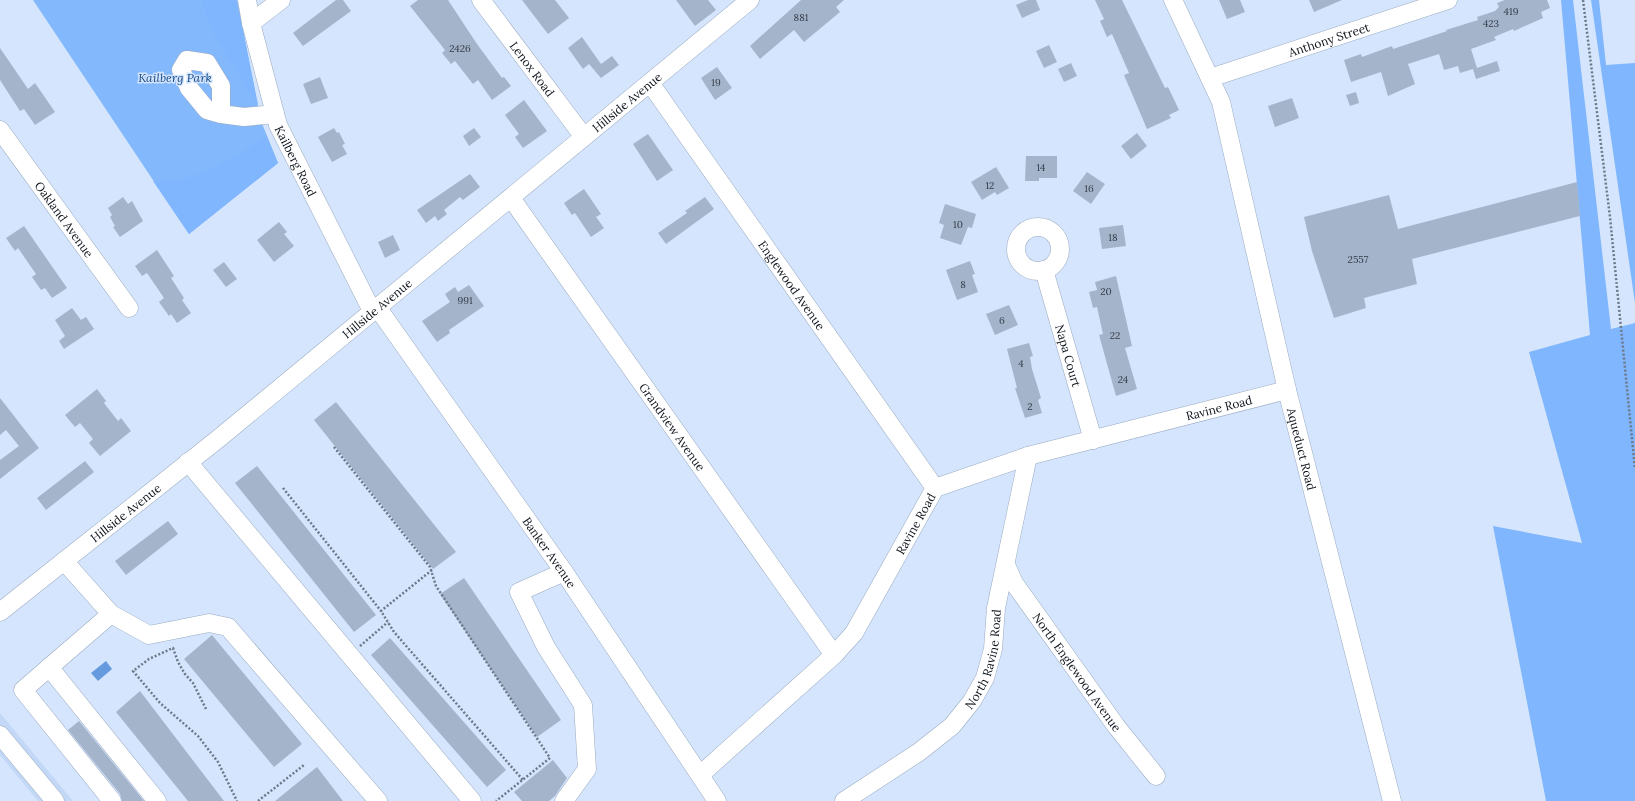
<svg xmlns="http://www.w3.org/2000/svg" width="1635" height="801" font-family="Lora,serif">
<rect width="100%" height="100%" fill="#d4e5fd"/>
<path fill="#c2d8f6" d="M0 713 73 801H38L0 755Z"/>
<path fill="#83b8fd" d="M33 0H237L261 121 278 163 189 234Z"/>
<path fill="#80b6fe" d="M201 0H237L258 105 214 34Z
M1561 0H1573L1611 329 1635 323V801H1546L1493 526 1582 543 1529 352 1590 335Z
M1591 0H1599L1606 65 1635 63V303Z
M267 137 278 163 189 234 153 181 178 182 219 165Z"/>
<path fill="#659adf" d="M106 661 112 669 98 681 91 673Z"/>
<path fill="#a4b4cb" d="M336 0H343L351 11 303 46 293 33Z
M418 0H448L477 44 502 78 504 77 511 86 492 100 478 80 473 84 455 61 451 64 442 53 445 50 410 6Z
M522 0H555L569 18 548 34Z
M676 0H708L716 10 695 26Z
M801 0H844L836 7 840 12 804 42 794 30 760 59 750 46Z
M1028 0H1036L1040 10 1022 18 1016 5Z
M1095 0H1122L1165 88 1168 87 1179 110 1169 115 1171 118 1147 129 1124 75 1129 73 1112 34 1107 37 1100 21 1104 19Z
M1219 0H1240L1245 12 1227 19Z
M1309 0H1342L1314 12Z
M1505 0H1547L1550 8 1541 12 1543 18 1514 31 1513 29 1494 37 1496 40 1471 49 1477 68 1497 61 1500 71 1476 79 1473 69 1460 73 1458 66 1444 70 1439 54 1408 64 1415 84 1388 96 1381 72 1351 82 1344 60 1361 54 1362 57 1392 46 1393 49 1447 31 1446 30 1478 20 1477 17 1495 11 1499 7 1497 3Z
M582 37 601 64 612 56 619 65 601 78 589 64 583 69 568 48Z
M1049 45 1057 62 1044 68 1036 51Z
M0 48 28 89 35 83 55 112 35 125 24 109 20 111 0 80Z
M1071 63 1077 76 1064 82 1058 69Z
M717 67 732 88 715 100 701 78Z
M320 77 328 98 311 104 303 84Z
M1356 92 1359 103 1350 106 1346 95Z
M1292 98 1299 118 1275 127 1268 106Z
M524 100 547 131 523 148 515 137 519 134 505 115Z
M334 128 337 133 339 132 345 144 342 145 347 154 332 162 318 137Z
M474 128 481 137 469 146 463 136Z
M1137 133 1147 146 1131 159 1121 146Z
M648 134 673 170 657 181 633 144Z
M1026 156H1057V178H1039V181H1025Z
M996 167 1009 188 997 195 995 192 982 200 971 182Z
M1087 172 1105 184 1091 204 1073 191Z
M470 174 480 187 463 200 460 197 444 210 447 214 438 221 435 216 426 223 417 210Z
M1577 182 1580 216 1412 259 1417 284 1364 298 1366 308 1334 318 1312 251 1304 217 1389 195 1398 229Z
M584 189 601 214 596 217 604 228 591 237 575 213 572 215 564 203Z
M123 197 128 204 132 201 143 221 120 237 113 227 115 226 110 217 112 215 108 208Z
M705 197 714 209 666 244 658 233 687 213 685 211Z
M945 204 976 214 972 228 968 227 961 245 940 238 944 225 939 223Z
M279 222 287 232 284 234 294 246 274 262 257 240Z
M1123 225 1126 246 1102 249 1099 228Z
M24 226 67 288 52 298 45 288 41 290 32 277 36 274 18 248 15 251 6 238Z
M393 235 400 250 385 258 378 242Z
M157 250 174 276 171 278 184 298 182 300 191 313 177 323 171 314 169 316 159 302 164 298 147 273 142 276 135 266Z
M970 261 975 274 972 275 978 292 957 300 946 270Z
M224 262 237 279 226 287 213 270Z
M1116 276 1132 346 1125 348 1137 389 1116 396 1099 335 1103 334 1097 307 1093 308 1089 292 1097 290 1095 282Z
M469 285 484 306 449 330 450 333 437 342 422 321 450 302 445 294 455 287 458 292Z
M1009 305 1018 325 995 335 986 314Z
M72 308 81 320 86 317 94 329 64 349 59 341 65 336 55 320Z
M1029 343 1033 356 1030 357 1032 369 1041 398 1038 400 1042 413 1025 418 1015 388H1017L1007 349Z
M97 389 106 401 104 403 118 421 121 418 131 431 100 456 89 443 93 439 80 423 75 427 65 415Z
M0 398 39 448 0 479V460L19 446 6 430 0 435Z
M336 402 456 552 433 569 314 420Z
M85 461 94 472 46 510 37 498Z
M257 466 376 615 354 632 235 483Z
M168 521 178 534 126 575 115 561Z
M464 578 561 720 537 737 440 594Z
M212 635 302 744 274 767 184 659Z
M390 638 506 770 487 787 371 655Z
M140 691 224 801H188L116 712Z
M79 721 144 801H122L120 794 68 730Z
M553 760 567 778 555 796 549 801H522L514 792Z
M317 767 343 801H275Z"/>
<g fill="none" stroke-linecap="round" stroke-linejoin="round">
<defs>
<g id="minor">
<path id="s1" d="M247 0 251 23 278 125 372 311"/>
<path id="s2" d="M481 0 584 137"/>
<path id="s3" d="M1173 0 1221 102 1287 390 1392 801"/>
<path d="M251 23 281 0"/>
<path id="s4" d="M1210 78 1448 0"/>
<path id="s5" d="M650 83 935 488"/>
<path d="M221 114 207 110 189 88 181 70 187 60 207 63 221 86V114L244 117 275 114"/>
<path id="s6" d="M0 130 129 308"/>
<path id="s7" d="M511 198 834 655"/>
<circle cx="1038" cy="249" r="22"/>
<path id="s8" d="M1044 270 1093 440"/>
<path id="s9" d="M377 307 564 572 717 801"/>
<path d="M188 462 472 801"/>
<path d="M64 561 111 614"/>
<path id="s10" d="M1006 565 1014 583 1116 726 1156 776"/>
<path d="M564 572 519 592 546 647 583 705 587 769 564 801"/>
<path id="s11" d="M0 612 218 439 750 0"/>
<path d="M49 667 157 801"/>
<path d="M0 735 55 801"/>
<path id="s12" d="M700 775 834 655 854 633 935 488 1028 456 1287 390"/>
<path d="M112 801 23 690 111 614 149 635 209 623 228 627 378 801"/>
<path id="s13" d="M844 801 919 752 952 726 972 701 985 678 993 649 996 608 1028 456"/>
</g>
</defs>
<use href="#minor" stroke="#9aabc1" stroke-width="19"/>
<path stroke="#6d7888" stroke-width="2.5" stroke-dasharray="2 2" stroke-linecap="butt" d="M1583 0 1610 217 1635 469
M334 447 430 567 436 586 550 758 496 801
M283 488 381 611
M432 570 381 611 394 632 523 780
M360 646 388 622
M206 709 193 683 185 674 178 662 173 648 149 659 133 671 160 703 198 736 218 762 237 801
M258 801 304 765"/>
<use href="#minor" stroke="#fff" stroke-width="18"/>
</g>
<g text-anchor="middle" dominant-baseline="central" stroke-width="3" stroke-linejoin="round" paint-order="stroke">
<g font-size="10" fill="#343c48">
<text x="1511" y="11">419</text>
<text x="801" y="17">881</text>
<text x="1491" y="23">423</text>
<text x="460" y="48">2426</text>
<text x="716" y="82">19</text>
<text x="1041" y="167">14</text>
<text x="990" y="185">12</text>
<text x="1089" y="188">16</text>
<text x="958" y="224">10</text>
<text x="1113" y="237">18</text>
<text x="1358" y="259">2557</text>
<text x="963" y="284">8</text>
<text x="1106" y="291">20</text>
<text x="465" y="300">991</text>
<text x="1002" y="320">6</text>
<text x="1115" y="335">22</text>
<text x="1021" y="363">4</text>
<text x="1123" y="379">24</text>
<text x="1030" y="406">2</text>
</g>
<g font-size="12" fill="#0e141c" stroke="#d4e5fd">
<text stroke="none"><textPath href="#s4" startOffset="125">Anthony Street</textPath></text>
<text stroke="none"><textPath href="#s2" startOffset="86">Lenox Road</textPath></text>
<text stroke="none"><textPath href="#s11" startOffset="808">Hillside Avenue</textPath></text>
<text stroke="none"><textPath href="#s1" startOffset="169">Kailberg Road</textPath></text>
<text stroke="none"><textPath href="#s6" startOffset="110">Oakland Avenue</textPath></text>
<text stroke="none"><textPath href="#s5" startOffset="247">Englewood Avenue</textPath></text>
<text stroke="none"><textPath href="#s11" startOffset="484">Hillside Avenue</textPath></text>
<text stroke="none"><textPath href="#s8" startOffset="89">Napa Court</textPath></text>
<text stroke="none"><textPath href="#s12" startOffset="671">Ravine Road</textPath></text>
<text stroke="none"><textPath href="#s7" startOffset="280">Grandview Avenue</textPath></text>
<text stroke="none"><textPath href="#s3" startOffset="469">Aqueduct Road</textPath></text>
<text stroke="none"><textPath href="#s11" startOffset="160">Hillside Avenue</textPath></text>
<text stroke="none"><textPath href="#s12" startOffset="335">Ravine Road</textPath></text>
<text stroke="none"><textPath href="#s9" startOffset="300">Banker Avenue</textPath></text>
<text stroke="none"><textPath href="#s13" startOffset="208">North Ravine Road</textPath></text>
<text stroke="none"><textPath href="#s10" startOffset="129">North Englewood Avenue</textPath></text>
</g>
<g font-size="12" font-style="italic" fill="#154989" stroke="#d4e5fd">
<text x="175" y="77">Kailberg Park</text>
</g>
</g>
</svg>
